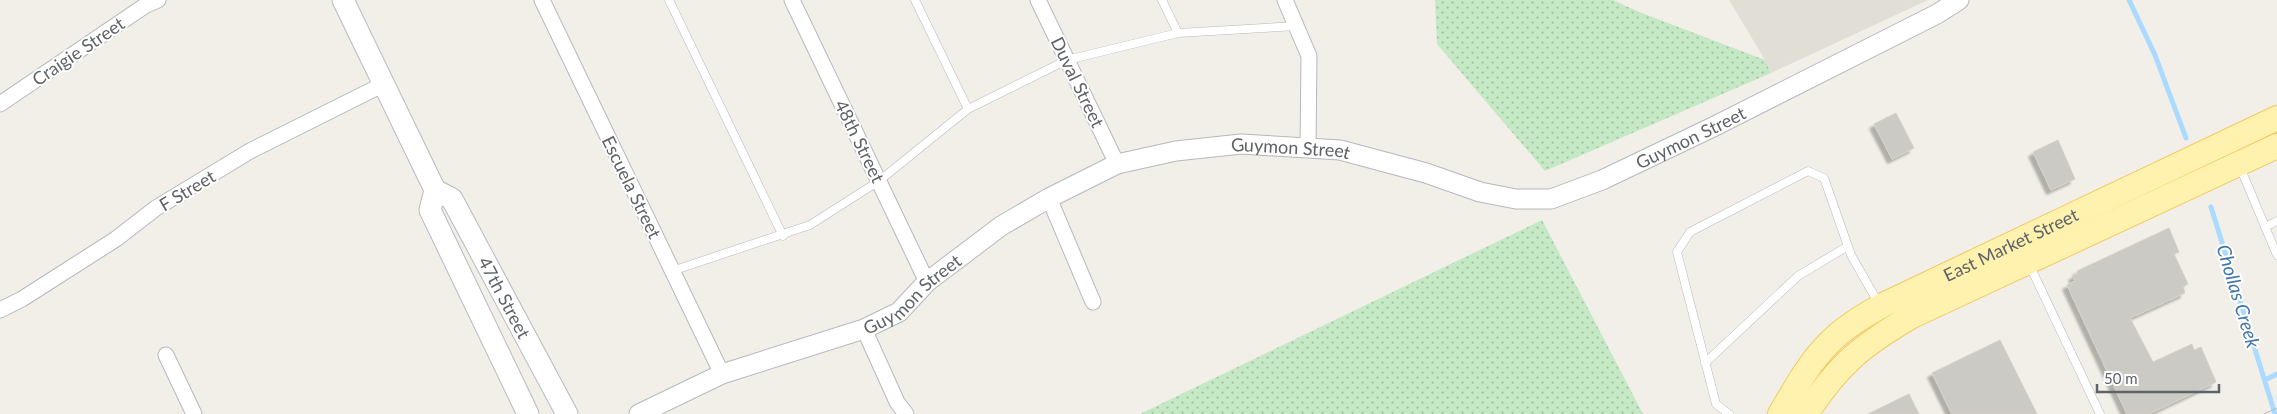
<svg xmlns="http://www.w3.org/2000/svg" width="2277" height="414" font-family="Lato,sans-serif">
<defs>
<pattern id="grass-dots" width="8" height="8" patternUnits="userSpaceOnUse" patternTransform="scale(1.25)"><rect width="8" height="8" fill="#c5e8c5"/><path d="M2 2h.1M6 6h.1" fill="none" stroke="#a3c0a4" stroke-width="1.8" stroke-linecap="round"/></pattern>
<filter id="shadow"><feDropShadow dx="-4.5" dy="4.5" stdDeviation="1" flood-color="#0004"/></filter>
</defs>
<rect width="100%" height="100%" fill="#f1efe8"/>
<path fill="#e1ded6" d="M1729 0H1928L1771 73 1765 60Z"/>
<path fill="url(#grass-dots)" d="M1435 0H1613L1639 12 1765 60 1771 73 1545 171 1437 44Z
M1542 220 1643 414H1140Z"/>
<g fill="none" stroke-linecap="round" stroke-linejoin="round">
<path stroke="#aadaff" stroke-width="5" d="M2129 0 2155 55 2186 138
M2211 207 2275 414
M2265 380 2277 374"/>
</g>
<path fill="#cccac5" stroke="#d6d1c6" filter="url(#shadow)" d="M1896 113 1914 148 1892 159 1874 124Z
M2058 140 2075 179 2051 190 2033 152Z
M2169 228 2179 252 2174 254 2188 284 2183 287 2185 293 2130 318 2153 362 2192 344 2194 350 2201 347 2216 382 2149 414H2127L2067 285 2075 281 2073 276 2078 273 2077 271Z
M2000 340 2037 414H1952L1932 373Z
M1909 394 1919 414H1868Z"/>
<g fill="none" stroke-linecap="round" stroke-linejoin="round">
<defs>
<path id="service" d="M669 0 783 236
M915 0 968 109
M1162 0 1178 33
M2240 167 2277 255
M2265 227 2277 221
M2029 264 2100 414
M672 271 810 225 879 181 968 109 1067 60 1178 33 1297 26
M1705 363 1798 276 1848 246
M1729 414 1716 404 1677 252 1690 232 1808 171 1824 178 1851 255 1879 304"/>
<path id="minor" d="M542 0 722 374
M792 0 927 282
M1038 0 1117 164
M1285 0 1309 56 1308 147
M0 104 146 5 158 0
M1049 198 1093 302
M0 310 22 299 116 239 156 208 250 151 384 84
M864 329 897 402 906 414
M166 355 194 414"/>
<g id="tertiary">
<path id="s1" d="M639 414 722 374 864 329 899 312 927 282 1001 226 1049 198 1117 164 1176 151 1241 144 1340 150 1426 173 1480 192 1516 199H1551L1602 180 1715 126 1937 14 1959 0"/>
</g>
<g id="secondary">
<path id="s2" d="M343 0 435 190 452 199 567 414"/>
<path d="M435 190 430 210 528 414"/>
</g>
<g id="primary">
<path id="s3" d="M1780 414C1794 391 1808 364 1828 344 1843 328 1862 317 1881 306L2277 118"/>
<path d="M1806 414C1839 364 1861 346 1912 316L2277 146"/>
</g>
</defs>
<use href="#service" stroke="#b5b8bc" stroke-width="9"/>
<use href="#minor" stroke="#b5b8bc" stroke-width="17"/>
<use href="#tertiary" stroke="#b5b8bc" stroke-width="21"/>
<use href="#secondary" stroke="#b6babf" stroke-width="23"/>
<use href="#primary" stroke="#f2c960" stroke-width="26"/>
<use href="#service" stroke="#fff" stroke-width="8"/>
<use href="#minor" stroke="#fff" stroke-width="15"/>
<use href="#tertiary" stroke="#fff" stroke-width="19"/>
<use href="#secondary" stroke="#fff" stroke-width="21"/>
<use href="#primary" stroke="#fff2af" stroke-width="24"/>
<path stroke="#b6b7b8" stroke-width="1" d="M2264 414 2277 408"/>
</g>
<g text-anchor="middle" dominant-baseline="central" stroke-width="4" stroke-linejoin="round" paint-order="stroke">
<g font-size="18" fill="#5f6368" stroke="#fff">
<text transform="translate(78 51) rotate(-34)">Craigie Street</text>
<text transform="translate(1078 82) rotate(64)">Duval Street</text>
<text stroke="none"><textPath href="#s1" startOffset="1141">Guymon Street</textPath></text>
<text transform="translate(860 141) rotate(64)">48th Street</text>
<text stroke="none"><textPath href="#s1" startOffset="721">Guymon Street</textPath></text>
<text transform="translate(632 187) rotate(64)">Escuela Street</text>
<text transform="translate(187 190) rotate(-31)">F Street</text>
<text stroke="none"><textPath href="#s3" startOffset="294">East Market Street</textPath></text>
<text stroke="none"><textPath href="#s1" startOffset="301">Guymon Street</textPath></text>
<text stroke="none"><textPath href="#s2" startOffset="342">47th Street</textPath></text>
</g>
<g font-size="19" font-style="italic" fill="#4174aa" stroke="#fff">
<text transform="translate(2239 296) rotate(73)">Chollas Creek</text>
</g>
</g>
<path d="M2097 384v8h122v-8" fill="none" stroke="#5f6368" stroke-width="2.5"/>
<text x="2104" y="384" font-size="15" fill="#5f6368" stroke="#ffffff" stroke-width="4" paint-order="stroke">50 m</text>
</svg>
